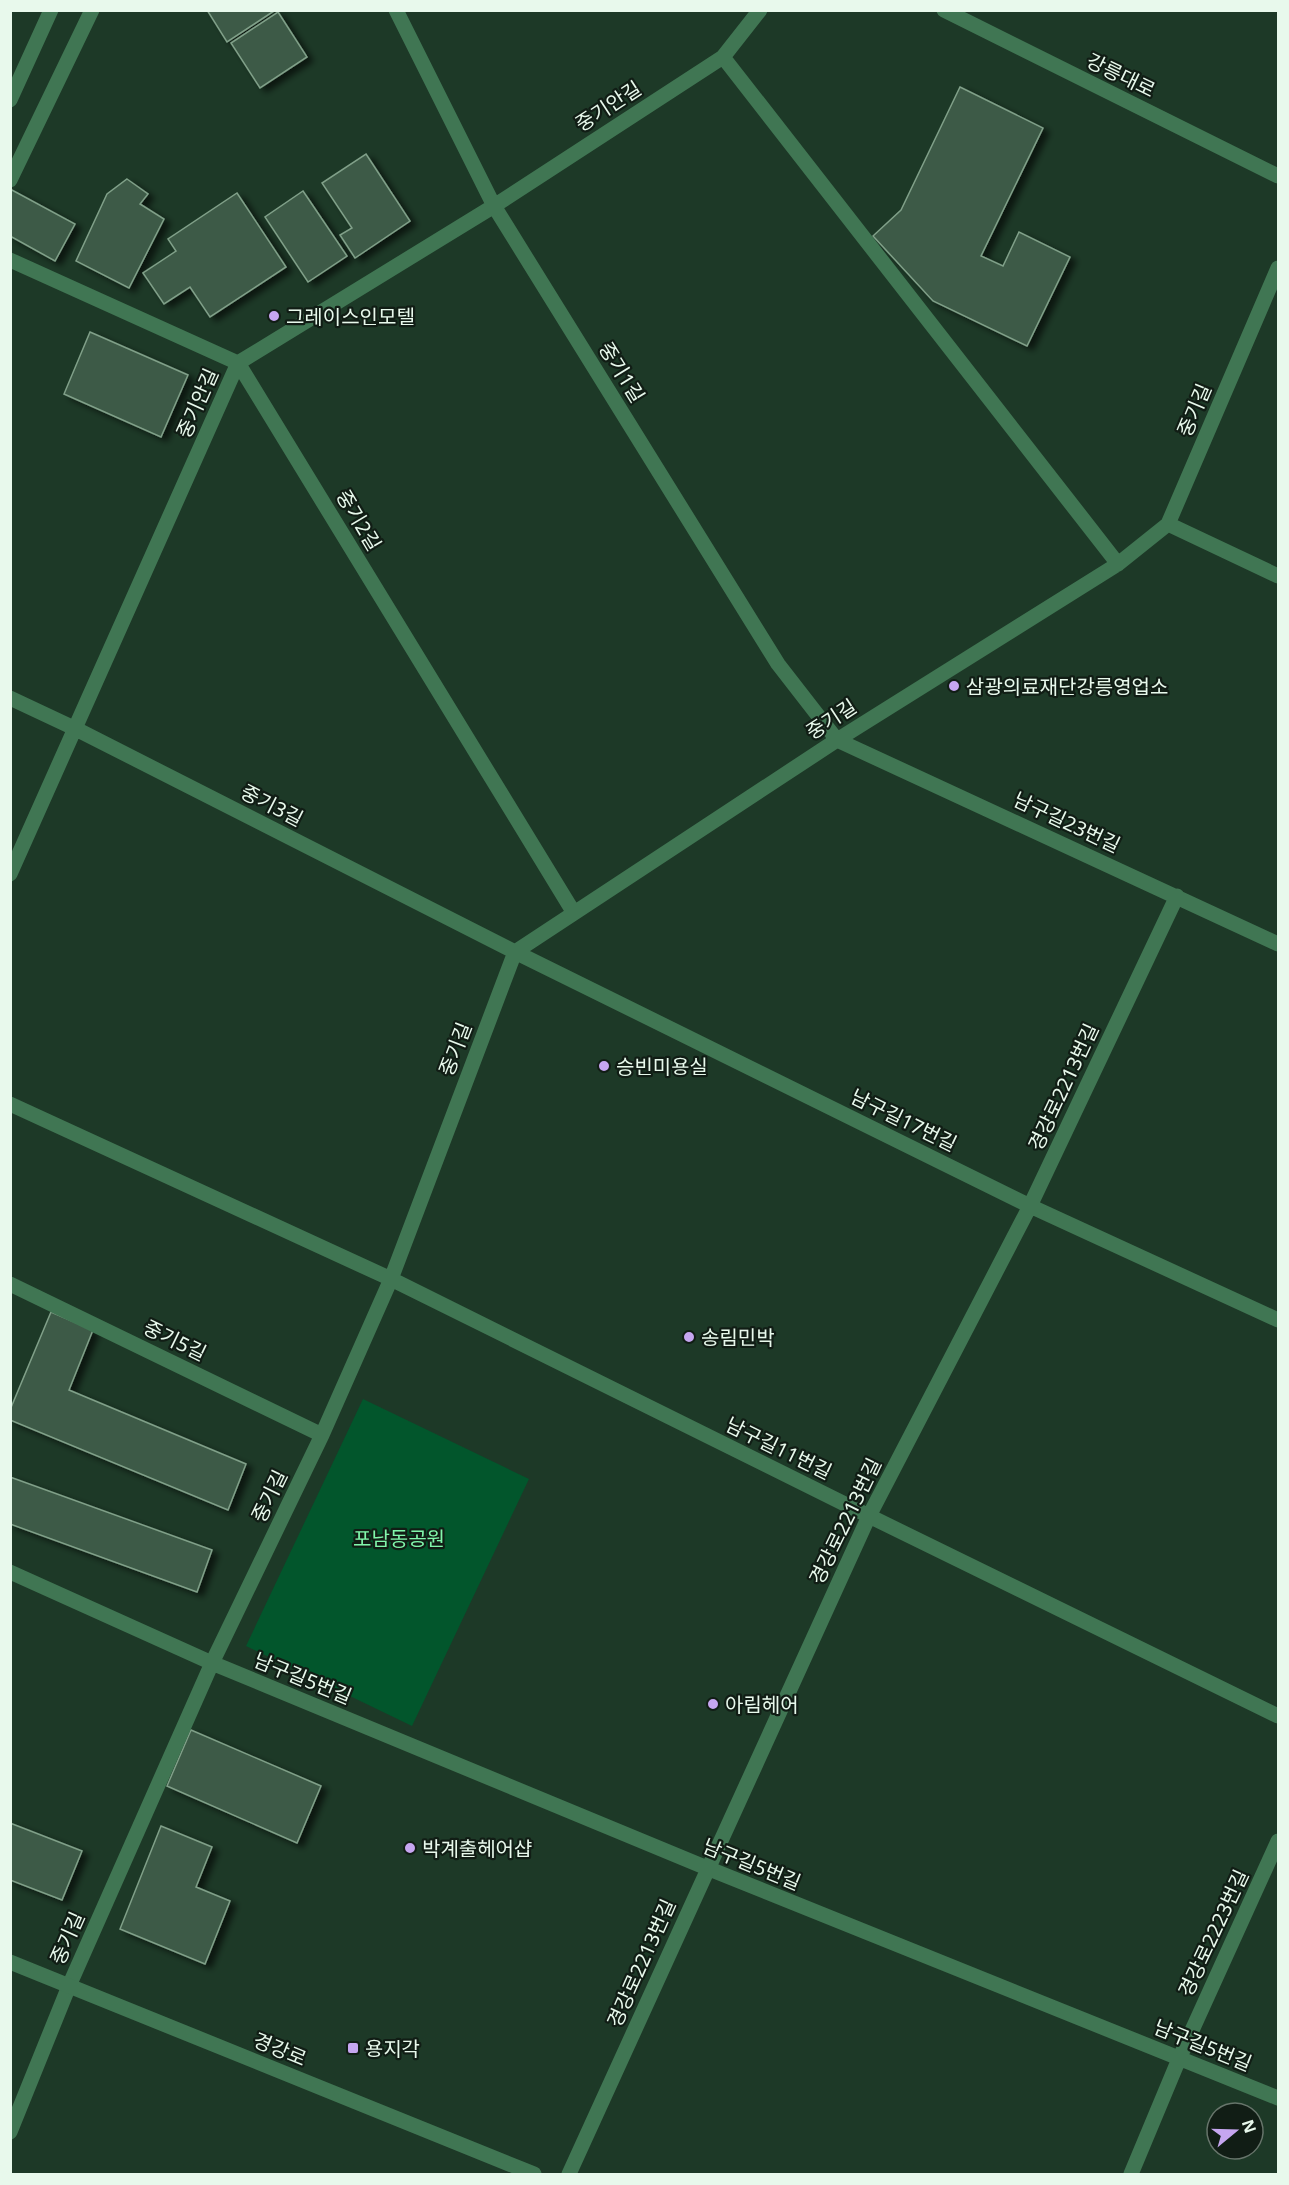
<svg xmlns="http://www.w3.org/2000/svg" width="1289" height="2185" font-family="'Noto Sans','Noto Sans KR',sans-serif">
<defs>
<filter id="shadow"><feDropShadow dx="6" dy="4" stdDeviation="3" flood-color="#0009"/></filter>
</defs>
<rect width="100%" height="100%" fill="#1d3927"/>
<path fill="#02562c" d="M363 1399 529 1479 412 1726 246 1646Z"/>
<path fill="#3d5a46" stroke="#80a089" stroke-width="1.5" filter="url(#shadow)" d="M207 10H274V11L227 42Z
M278 12 307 57 260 88 231 43Z
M960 87 1043 128 981 256 1003 266 1019 232 1070 257 1027 346 933 301 873 236 901 210Z
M366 154 410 221 355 258 340 235 352 228 322 183Z
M127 179 148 194 140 204 164 219 129 288 76 261 107 194Z
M10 189 75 224 55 261 10 236Z
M303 191 347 256 308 282 265 217Z
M237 193 286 267 210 317 190 287 164 304 143 273 176 251 168 239Z
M90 332 188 375 161 437 64 394Z
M51 1312 93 1330 69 1390 246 1464 228 1510 10 1420V1410Z
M10 1477 212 1550 197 1592 10 1524Z
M191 1730 321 1786 297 1843 167 1786Z
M10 1823 82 1851 62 1900 10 1880Z
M161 1826 212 1847 196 1887 230 1901 205 1964 120 1929Z"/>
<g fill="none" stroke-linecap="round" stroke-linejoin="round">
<path stroke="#407653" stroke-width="15" d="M396 10 494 206 778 664 837 740 1278 944
M723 57 1118 564
M10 260 238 363 574 913
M1168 524 1278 576
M10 698 76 729 515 952 1030 1206 1278 1320
M10 874 238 363 494 206 723 57 760 10
M10 1104 391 1279 869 1516 1278 1716
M10 1284 322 1435
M10 1572 212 1663 707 1868 1278 2098
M10 2132 69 1986 212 1663 322 1435 391 1279 515 952 837 740 1118 564 1168 524 1278 268
M569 2174 869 1516 1030 1206 1177 896
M1131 2174 1179 2059 1278 1841"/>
<path stroke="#407653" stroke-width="15" d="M944 10 1278 176
M10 100 51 10
M10 180 92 10
M10 1962 534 2174"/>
</g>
<g fill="#c6a6f0" stroke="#111d15" stroke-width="2">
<circle cx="274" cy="316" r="6"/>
<circle cx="954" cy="686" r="6"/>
<circle cx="604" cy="1066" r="6"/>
<circle cx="689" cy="1337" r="6"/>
<circle cx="713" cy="1704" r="6"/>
<circle cx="410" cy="1848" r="6"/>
<rect x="347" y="2042" width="12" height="12" rx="3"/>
</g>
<g text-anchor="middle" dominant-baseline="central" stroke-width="4.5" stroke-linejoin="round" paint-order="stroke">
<g font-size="20" fill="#e8f9ec" stroke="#111d15">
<text transform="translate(1121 75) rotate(26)">강릉대로</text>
<text transform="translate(608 106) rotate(-33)">중기안길</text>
<text transform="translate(622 372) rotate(58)">중기1길</text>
<text transform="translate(197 403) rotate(-66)">중기안길</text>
<text transform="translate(1194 410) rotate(-67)">중기길</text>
<text transform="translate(359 520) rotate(59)">중기2길</text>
<text transform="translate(831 719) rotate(-33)">중기길</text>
<text transform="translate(272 805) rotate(27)">중기3길</text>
<text transform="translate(1067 822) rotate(25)">남구길23번길</text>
<text transform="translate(455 1049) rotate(-69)">중기길</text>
<text transform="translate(1063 1087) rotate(-65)">경강로2213번길</text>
<text transform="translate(904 1120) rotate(26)">남구길17번길</text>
<text transform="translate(175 1340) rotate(26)">중기5길</text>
<text transform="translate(779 1448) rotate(26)">남구길11번길</text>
<text transform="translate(269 1496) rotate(-64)">중기길</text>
<text transform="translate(845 1521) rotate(-64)">경강로2213번길</text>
<text transform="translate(303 1678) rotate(22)">남구길5번길</text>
<text transform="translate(752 1864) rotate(22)">남구길5번길</text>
<text transform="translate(1213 1933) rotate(-65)">경강로2223번길</text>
<text transform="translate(67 1938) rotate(-66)">중기길</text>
<text transform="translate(641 1963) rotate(-66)">경강로2213번길</text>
<text transform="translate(1203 2045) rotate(22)">남구길5번길</text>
<text transform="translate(280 2049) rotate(22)">경강로</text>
</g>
<g font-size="20" fill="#e8f9ec" stroke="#111d15" text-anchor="start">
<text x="286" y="316">그레이스인모텔</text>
<text x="966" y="686">삼광의료재단강릉영업소</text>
<text x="616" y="1066">승빈미용실</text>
<text x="701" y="1337">송림민박</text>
<text x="725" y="1704">아림헤어</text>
<text x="422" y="1848">박계출헤어샵</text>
<text x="365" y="2048">용지각</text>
</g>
<g font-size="20" fill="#81f7ab" stroke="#111d15">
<text x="399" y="1538">포남동공원</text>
</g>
</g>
<rect width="1289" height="2185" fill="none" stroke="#e8f9ec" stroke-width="24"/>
<g transform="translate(1235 2131) rotate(71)"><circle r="28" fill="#111d15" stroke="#67756b" stroke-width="1.5"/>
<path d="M0-4.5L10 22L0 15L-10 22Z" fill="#c6a6f0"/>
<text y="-9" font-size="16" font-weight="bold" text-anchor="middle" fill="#e8f9ec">N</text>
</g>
</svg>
